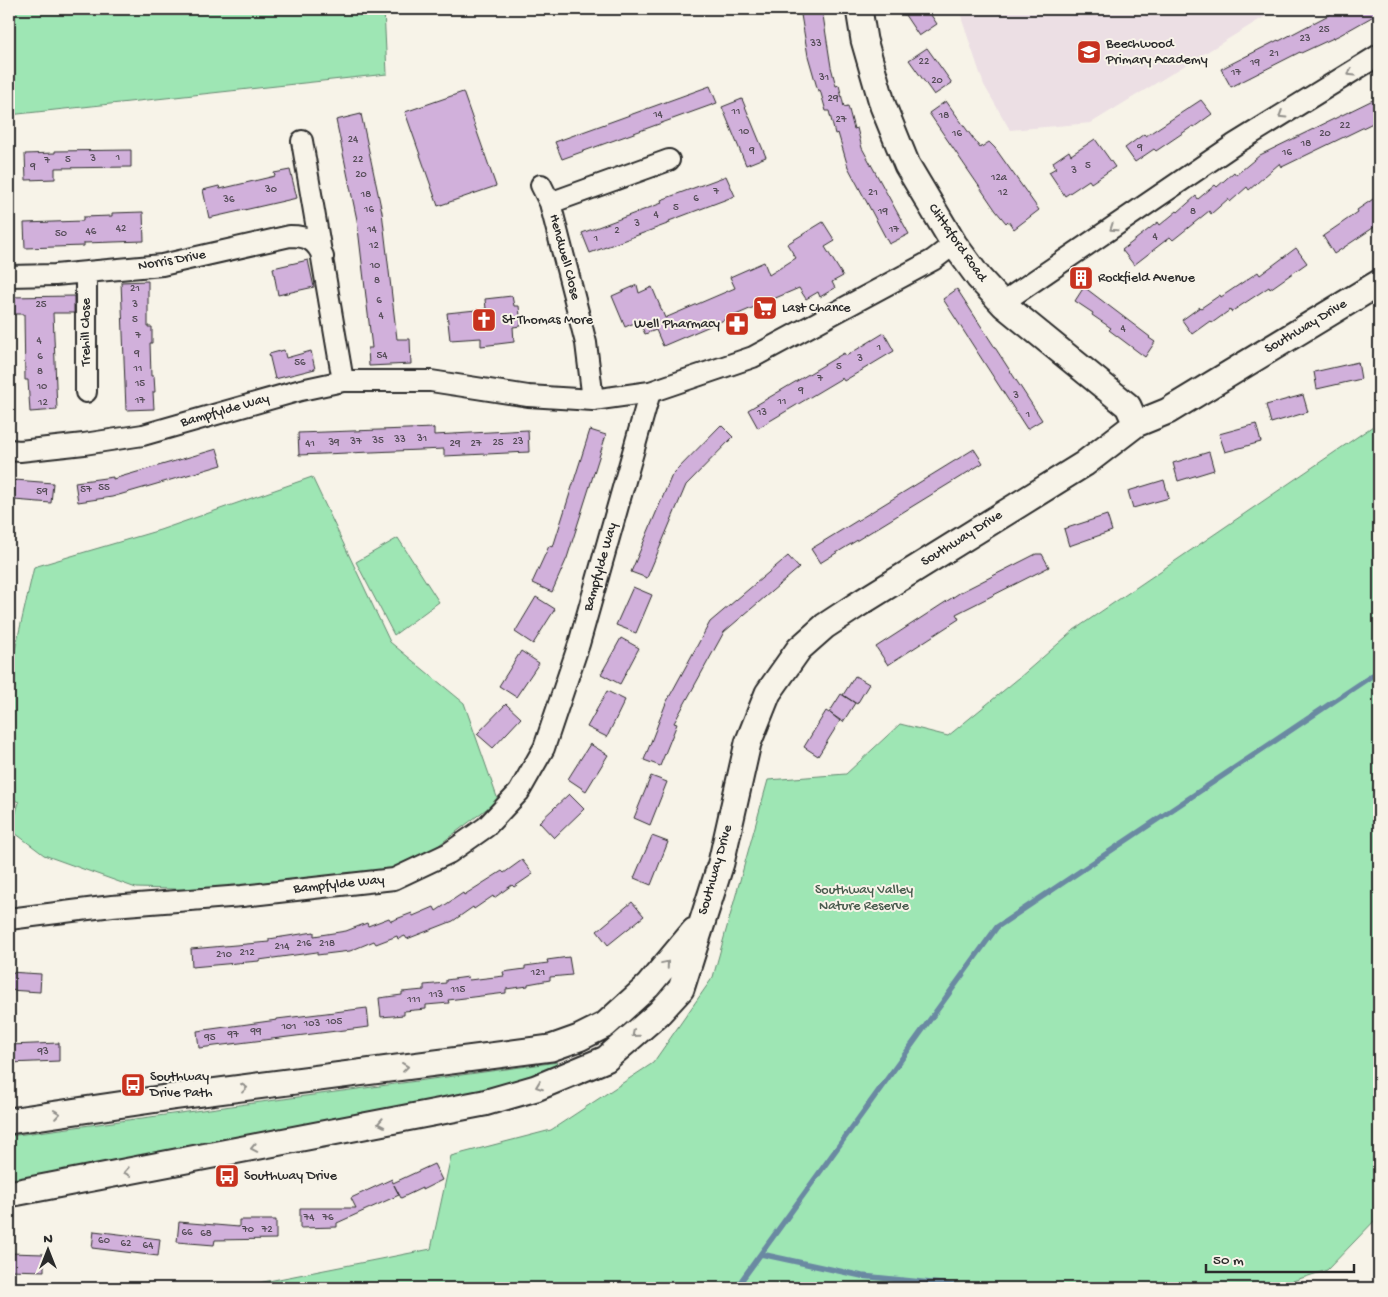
<svg xmlns="http://www.w3.org/2000/svg" width="1388" height="1297" font-family="'Gochi Hand',sans-serif">
<rect width="100%" height="100%" fill="#f7f3e8"/>
<filter id="ink" filterUnits="userSpaceOnUse"><feTurbulence type="fractalNoise" baseFrequency=".02" numOctaves="2"/><feDisplacementMap in="SourceGraphic" scale="10" xChannelSelector="R" yChannelSelector="G"/><feConvolveMatrix kernelMatrix="1 2 1 2 8 2 1 2 1" color-interpolation-filters="sRGB"/></filter>
<g filter="url(#ink)">
<path fill="#ecdfe4" d="M961 9H1277L1091 123 1010 130 984 85 962 20Z"/>
<path fill="#9ee6b4" stroke="#648870" d="M9 9H384L387 74 9 115Z
M1379 422V1216L1327 1270 1271 1288H233L431 1249 451 1156 551 1130 653 1063 713 977 768 780 846 774 900 724 948 736 1019 678 1074 630Z
M312 477 390 642 464 703 498 800 409 868 208 890 136 888 44 855 11 830 19 802 9 798V676L34 567 160 530Z
M398 538 439 602 394 635 356 562Z
M558 1062 523 1101 9 1193V1136Z"/>
<g fill="none" stroke-linecap="round" stroke-linejoin="round">
<path stroke="#6a89a2" stroke-width="5.5" d="M761 1254 862 1276 981 1288
M736 1288 997 927 1379 671"/>
</g>
<path fill="#d1b0db" stroke="#2b2b2b" d="M800 9H822L831 67 836 86 839 85 844 107 848 106 854 129 857 128 862 148 909 234 889 244 848 167 838 133 835 134 829 111H826L820 90 818 91 808 56Z
M901 9H927L937 24 919 36Z
M1340 9H1379V13L1340 35 1301 53 1300 52 1231 87 1221 69 1278 40 1279 41Z
M927 48 952 83 934 95 909 60Z
M710 86 717 103 562 159 555 142Z
M463 92 496 186 438 206 405 112Z
M1379 97V120L1282 167 1280 163 1249 190 1247 187 1230 202 1228 199 1211 214 1209 211 1173 240 1170 237 1134 265 1122 250 1158 222 1160 225 1177 211 1178 212 1196 196 1198 199 1215 185 1217 187 1234 172 1236 175 1260 155Z
M742 99 766 157 746 165 722 107Z
M1201 100 1212 114 1194 127 1193 126 1156 151 1154 149 1135 162 1125 148 1144 134 1146 136Z
M946 101 980 148 989 142 995 148 1039 210 1014 229 1008 221 1006 223 996 211 929 113Z
M361 114 382 212 397 339H410L411 364 369 366 368 348H372L357 220 336 120Z
M1095 139 1115 167 1091 183 1089 180 1065 196 1049 172 1056 168 1053 162 1069 151 1071 155Z
M131 150V167L55 168V179L26 180 25 154 55 153V151Z
M290 170 297 198 209 218 203 190 219 186 220 189 275 176 274 173Z
M726 176 735 196 669 221 670 223 590 253 582 233 662 203 661 200Z
M1379 195V224L1334 254 1323 236 1358 212 1357 210Z
M143 212 144 241 84 243V246L25 248 24 223 83 221V217L112 216V213Z
M823 222 835 241 825 247 843 276 832 282 835 288 820 297 818 292 806 299 799 288 663 346 656 330 645 334 639 321 625 327 612 296 637 285 639 293 652 287 665 318 735 288 730 277 764 262 769 275 796 258 787 244Z
M1296 248 1307 263 1270 289 1269 287 1231 312 1230 310 1212 323 1210 321 1192 334 1182 320 1200 307 1201 308 1220 295 1221 297 1258 272 1260 275Z
M308 260 314 287 278 295 273 268Z
M148 281V327H152V343H150L151 376H154L155 392H153L154 409 126 410 121 282Z
M1084 287 1150 337 1149 338 1155 342 1145 357 1109 330 1111 328 1092 315 1093 313 1075 301Z
M957 289 1042 420 1027 429 943 299Z
M74 296V313H53L57 410 30 412 28 380H25L24 314H9V297Z
M512 296 514 306H519L521 326 513 327 514 342 481 346V338L450 340 447 313 486 309 485 299Z
M884 333 894 351 844 381 842 378 758 428 748 410 844 353 846 356Z
M284 350 286 358 311 351 315 369 275 379 269 354Z
M1358 362 1361 379 1317 389 1314 372Z
M1303 395 1308 412 1271 423 1266 405Z
M1256 424 1261 442 1225 452 1219 434Z
M721 425 733 437 686 485 647 578 631 572 672 475Z
M434 428V435L528 430 529 452 444 456V449L299 455 298 433Z
M590 430 606 435 567 558 552 592 532 583 549 546 553 547Z
M217 449 222 465 112 497 78 502 75 482 113 477V479Z
M974 449 983 463 820 563 811 549Z
M1209 452 1214 470 1178 481 1173 463Z
M15 480 53 483 51 503 14 500Z
M1164 480 1169 498 1133 508 1128 491Z
M1107 515 1112 531 1069 546 1064 529Z
M1036 554H1042L1049 567 956 614 959 619 888 665 876 647 961 592Z
M788 556 799 568 724 632 674 723 677 724 660 766 644 760 666 703 710 622Z
M633 587 652 595 636 633 616 625Z
M536 597 555 609 533 644 515 632Z
M621 638 639 648 620 684 601 674Z
M521 651 539 663 516 697 499 686Z
M855 676 869 684 857 704 843 695Z
M607 691 625 700 607 737 587 727Z
M841 694 855 703 843 722 830 713 840 721 818 756 804 747 826 711 829 713Z
M506 704 521 718 493 748 477 734Z
M590 744 608 755 586 791 568 779Z
M651 776 667 782 650 825 634 818Z
M569 794 584 809 554 838 539 822Z
M652 836 668 842 651 885 634 878Z
M522 860 533 874 514 887 512 885 494 898 493 896 474 909 473 907 453 921 407 939 405 936 398 939 397 936 376 944 374 941 350 951 317 955V952L259 960V961L192 967 191 949 269 942V939L314 932V936L346 931 367 923 368 926 389 918 391 921 412 913 413 916 434 907 436 911 463 893 464 895 502 871 504 873Z
M632 902 644 916 608 945 597 931Z
M569 957 572 975 550 977V980L528 984V986L506 989V993L448 1000 449 1003 426 1005V1009L404 1011V1015L381 1017 379 998 402 995V992L424 990V985L446 983V980L468 977 469 980 504 976 503 972 525 969V966L548 963 547 960Z
M9 972 41 974 40 992 9 990Z
M367 1008 369 1027 199 1048 197 1031 277 1020V1019Z
M59 1043V1061L9 1063V1045Z
M434 1164 442 1180 422 1190V1188L401 1198 394 1185 399 1195 337 1223V1227L300 1228V1208H356L351 1198 392 1179 393 1183Z
M239 1220H276V1239L215 1240 214 1245 177 1242 179 1222 239 1227Z
M94 1231 160 1239 158 1256 92 1248Z
M9 1253 44 1254V1271L9 1270Z"/>
<g fill="none" stroke-linecap="round" stroke-linejoin="round">
<defs>
<path id="minor" d="M302 141 343 381
M541 185 550 203 586 343 593 400
M550 203 669 160
M86 272V392
M9 276 55 275 162 265 290 236C307 236 316 240 323 257
M1004 305 1015 294 1235 144 1379 55
M9 450 20 451 84 444 143 435 301 390 343 381H431L528 396 593 400 650 392 753 357 933 260 954 244
M9 919 112 906 242 896 394 879 449 853 486 827 519 792 544 748 579 644 650 392"/>
<path id="tertiary" d="M859 9 864 40 883 106 907 165 954 244 979 278 1004 305 1128 406 1136 424
M9 1121 172 1097 551 1048 579 1038 605 1025 648 986 694 931
M9 1194 484 1103 536 1088 606 1059 659 1013 681 989 721 863 748 743 768 693 799 649 825 626 857 605 1084 464 1136 424 1168 411 1379 283"/>
</defs>
<use href="#minor" stroke="#2b2b2b" stroke-width="24"/>
<use href="#tertiary" stroke="#2b2b2b" stroke-width="29"/>
<use href="#minor" stroke="#f7f3e8" stroke-width="20"/>
<use href="#tertiary" stroke="#f7f3e8" stroke-width="25"/>
</g>
<defs><path id="oneway-chevron" d="M-2-3.5L2.5 0L-2 3.5" fill="none" stroke-width="1.6" stroke-linecap="round" stroke-linejoin="round" transform="scale(1.25)"/></defs>
<g stroke="#918f8a">
<use href="#oneway-chevron" transform="translate(1351 73) rotate(148)"/>
<use href="#oneway-chevron" transform="translate(1282 115) rotate(148)"/>
<use href="#oneway-chevron" transform="translate(1113 228) rotate(146)"/>
<use href="#oneway-chevron" transform="translate(666 964) rotate(-50)"/>
<use href="#oneway-chevron" transform="translate(635 1034) rotate(140)"/>
<use href="#oneway-chevron" transform="translate(405 1067) rotate(-7)"/>
<use href="#oneway-chevron" transform="translate(539 1086) rotate(159)"/>
<use href="#oneway-chevron" transform="translate(244 1088) rotate(-7)"/>
<use href="#oneway-chevron" transform="translate(57 1114) rotate(-8)"/>
<use href="#oneway-chevron" transform="translate(381 1123) rotate(169)"/>
<use href="#oneway-chevron" transform="translate(254 1148) rotate(169)"/>
<use href="#oneway-chevron" transform="translate(127 1172) rotate(170)"/>
</g>
</g>
<defs>
<symbol id="school-square" viewBox="-11 -11 22 22"><rect x="-9" y="-9" width="18" height="18" rx="4" fill="#c8321e" stroke="#f7f3e8"/><path d="M0-5L7-2L0 1L-7-2ZM-4 1L0 2.5L4 1V4Q0 6-4 4Z" fill="#fff"/></symbol>
<symbol id="building-square" viewBox="-11 -11 22 22"><rect x="-9" y="-9" width="18" height="18" rx="4" fill="#c8321e" stroke="#f7f3e8"/><path d="M-4-6H4V6H1V3H-1V6H-4ZM-2.5-4.3h1.7v1.8h-1.7ZM.8-4.3h1.7v1.8H.8ZM-2.5-1h1.7V.8h-1.7ZM.8-1h1.7V.8H.8Z" fill="#fff"/></symbol>
<symbol id="supermarket-square" viewBox="-11 -11 22 22"><rect x="-9" y="-9" width="18" height="18" rx="4" fill="#c8321e" stroke="#f7f3e8"/><path d="M-6-5.5h2.5l.6 2H6L4.5 2H-2.5L-4.4-4H-6ZM-1.5 3.2a1.3 1.3 0 1 0 .1 0ZM3 3.2a1.3 1.3 0 1 0 .1 0Z" fill="#fff"/></symbol>
<symbol id="church-square" viewBox="-11 -11 22 22"><rect x="-9" y="-9" width="18" height="18" rx="4" fill="#c8321e" stroke="#f7f3e8"/><path d="M-1.2-6h2.4v3.5h3.3v2.4h-3.3V6h-2.4V-.1h-3.3v-2.4h3.3Z" fill="#fff"/></symbol>
<symbol id="pharmacy-square" viewBox="-11 -11 22 22"><rect x="-9" y="-9" width="18" height="18" rx="4" fill="#c8321e" stroke="#f7f3e8"/><path d="M-2-6h4v4h4v4h-4v4h-4v-4h-4v-4h4Z" fill="#fff"/></symbol>
<symbol id="bus-square" viewBox="-11 -11 22 22"><rect x="-9" y="-9" width="18" height="18" rx="4" fill="#c8321e" stroke="#f7f3e8"/><path d="M-5-6H5V4H4V6H2V4H-2V6H-4V4H-5ZM-3.5-4V0h7V-4ZM-3.5 1.2v1.5H-2V1.2ZM2 1.2v1.5H3.5V1.2Z" fill="#fff"/></symbol>
</defs>
<g fill-rule="evenodd">
<use href="#school-square" x="1075" y="38" width="28" height="28"/>
<use href="#building-square" x="1067" y="264" width="28" height="28"/>
<use href="#supermarket-square" x="751" y="294" width="28" height="28"/>
<use href="#church-square" x="470" y="306" width="28" height="28"/>
<use href="#pharmacy-square" x="723" y="310" width="28" height="28"/>
<use href="#bus-square" x="119" y="1071" width="28" height="28"/>
<use href="#bus-square" x="213" y="1162" width="28" height="28"/>
</g>
<g text-anchor="middle" dominant-baseline="central" stroke-width="4" stroke-linejoin="round" paint-order="stroke">
<g font-size="11" fill="#544c57">
<text x="1324" y="30">25</text>
<text x="1305" y="39">23</text>
<text x="816" y="44">33</text>
<text x="1274" y="54">21</text>
<text x="924" y="62">22</text>
<text x="1255" y="63">19</text>
<text x="1236" y="73">17</text>
<text x="824" y="78">31</text>
<text x="937" y="81">20</text>
<text x="833" y="99">29</text>
<text x="736" y="112">11</text>
<text x="658" y="115">14</text>
<text x="944" y="116">18</text>
<text x="841" y="120">27</text>
<text x="1345" y="126">22</text>
<text x="744" y="132">10</text>
<text x="957" y="134">16</text>
<text x="1325" y="134">20</text>
<text x="353" y="140">24</text>
<text x="1306" y="144">18</text>
<text x="1140" y="148">9</text>
<text x="752" y="151">9</text>
<text x="1287" y="153">16</text>
<text x="118" y="158">1</text>
<text x="93" y="159">3</text>
<text x="68" y="160">5</text>
<text x="358" y="160">22</text>
<text x="47" y="161">7</text>
<text x="1088" y="166">5</text>
<text x="33" y="167">9</text>
<text x="1074" y="171">3</text>
<text x="361" y="175">20</text>
<text x="999" y="178">12a</text>
<text x="271" y="190">30</text>
<text x="716" y="192">7</text>
<text x="873" y="193">21</text>
<text x="1003" y="193">12</text>
<text x="366" y="195">18</text>
<text x="696" y="199">6</text>
<text x="229" y="200">36</text>
<text x="676" y="208">5</text>
<text x="369" y="210">16</text>
<text x="883" y="212">19</text>
<text x="1193" y="212">8</text>
<text x="656" y="215">4</text>
<text x="637" y="224">3</text>
<text x="121" y="229">42</text>
<text x="372" y="230">14</text>
<text x="894" y="230">17</text>
<text x="617" y="231">2</text>
<text x="91" y="232">46</text>
<text x="61" y="234">50</text>
<text x="1155" y="237">4</text>
<text x="596" y="239">1</text>
<text x="374" y="246">12</text>
<text x="375" y="266">10</text>
<text x="377" y="281">8</text>
<text x="135" y="289">21</text>
<text x="379" y="301">6</text>
<text x="41" y="305">25</text>
<text x="135" y="305">3</text>
<text x="381" y="316">4</text>
<text x="135" y="320">5</text>
<text x="1123" y="329">4</text>
<text x="138" y="336">7</text>
<text x="39" y="341">4</text>
<text x="879" y="348">1</text>
<text x="137" y="354">9</text>
<text x="382" y="356">54</text>
<text x="40" y="357">6</text>
<text x="860" y="359">3</text>
<text x="300" y="363">56</text>
<text x="839" y="367">5</text>
<text x="138" y="369">11</text>
<text x="40" y="372">8</text>
<text x="820" y="379">7</text>
<text x="140" y="384">15</text>
<text x="42" y="387">10</text>
<text x="801" y="391">9</text>
<text x="1016" y="396">3</text>
<text x="140" y="401">17</text>
<text x="782" y="402">11</text>
<text x="43" y="403">12</text>
<text x="762" y="413">13</text>
<text x="1028" y="415">1</text>
<text x="422" y="439">31</text>
<text x="400" y="440">33</text>
<text x="378" y="441">35</text>
<text x="356" y="442">37</text>
<text x="518" y="442">23</text>
<text x="334" y="443">39</text>
<text x="498" y="443">25</text>
<text x="310" y="444">41</text>
<text x="455" y="444">29</text>
<text x="476" y="444">27</text>
<text x="104" y="488">55</text>
<text x="86" y="490">57</text>
<text x="42" y="492">59</text>
<text x="304" y="944">216</text>
<text x="327" y="944">218</text>
<text x="282" y="947">214</text>
<text x="247" y="953">212</text>
<text x="224" y="955">210</text>
<text x="538" y="973">121</text>
<text x="458" y="990">115</text>
<text x="436" y="995">113</text>
<text x="414" y="1000">111</text>
<text x="334" y="1022">105</text>
<text x="312" y="1024">103</text>
<text x="289" y="1027">101</text>
<text x="256" y="1032">99</text>
<text x="233" y="1035">97</text>
<text x="210" y="1038">95</text>
<text x="43" y="1052">93</text>
<text x="309" y="1218">74</text>
<text x="328" y="1218">76</text>
<text x="248" y="1230">70</text>
<text x="267" y="1230">72</text>
<text x="187" y="1233">66</text>
<text x="206" y="1234">68</text>
<text x="104" y="1241">60</text>
<text x="126" y="1244">62</text>
<text x="148" y="1246">64</text>
</g>
<g font-size="14" fill="#2b2b2b" stroke="#f7f3e8" text-anchor="start">
<text x="1106" y="44">Beechwood<tspan x="1106" dy="16">Primary Academy</tspan></text>
<text x="1098" y="278">Rockfield Avenue</text>
<text x="782" y="308">Last Chance</text>
<text x="502" y="320">St Thomas More</text>
<text x="720" y="324" text-anchor="end">Well Pharmacy</text>
<text x="150" y="1077">Southway<tspan x="150" dy="16">Drive Path</tspan></text>
<text x="244" y="1176">Southway Drive</text>
</g>
<g font-size="14" fill="#2b2b2b" stroke="#f7f3e8">
<text transform="translate(957 243) rotate(55)">Clittaford Road</text>
<text transform="translate(564 257) rotate(75)">Hendwell Close</text>
<text transform="translate(172 261) rotate(-10)">Norris Drive</text>
<text transform="translate(1306 327) rotate(-31)">Southway Drive</text>
<text transform="translate(86 332) rotate(-90)">Trehill Close</text>
<text transform="translate(225 411) rotate(-16)">Bampfylde Way</text>
<text transform="translate(962 539) rotate(-32)">Southway Drive</text>
<text transform="translate(601 567) rotate(-74)">Bampfylde Way</text>
<text transform="translate(716 870) rotate(-74)">Southway Drive</text>
<text transform="translate(339 885) rotate(-6)">Bampfylde Way</text>
</g>
<g font-size="14" fill="#485a4d" stroke="#f7f3e8">
<text x="864" y="890">Southway Valley<tspan x="864" dy="16">Nature Reserve</tspan></text>
</g>
</g>
<rect width="1388" height="1297" fill="none" stroke="#f7f3e8" stroke-width="30"/>
<rect x="15" y="15" width="1358" height="1267" fill="none" stroke="#2b2b2b" stroke-width="2" filter="url(#ink)"/>
<g transform="translate(48 1250)" stroke="#f7f3e8" stroke-width="4" paint-order="stroke">
<path d="M0-4L9 19L0 12L-9 19Z" fill="#2b2b2b"/>
<text y="-8" font-size="14" font-weight="bold" text-anchor="middle" fill="#2b2b2b">N</text>
</g>
<path d="M1206 1264v8h148v-8" fill="none" stroke="#2b2b2b" stroke-width="2.5"/>
<text x="1213" y="1264" font-size="15" fill="#2b2b2b" stroke="#f7f3e8" stroke-width="4" paint-order="stroke">50 m</text>
</svg>
